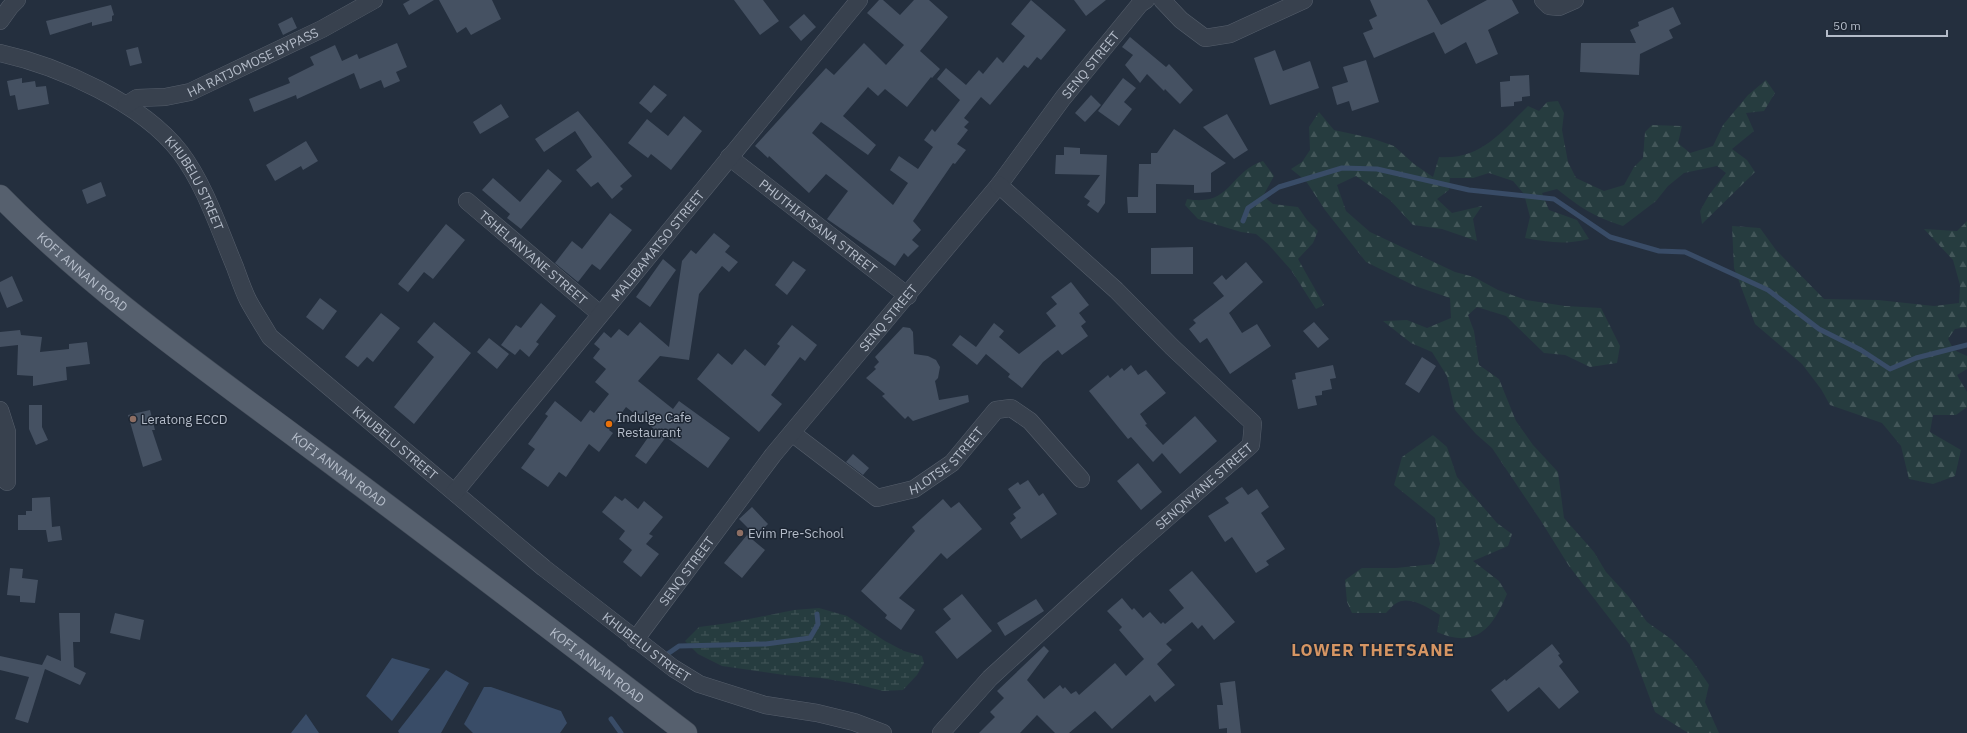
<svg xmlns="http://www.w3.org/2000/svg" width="1967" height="733" font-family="'IBM Plex Sans',sans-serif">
<defs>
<pattern id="forest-firs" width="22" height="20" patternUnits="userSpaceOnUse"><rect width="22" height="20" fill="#263c3f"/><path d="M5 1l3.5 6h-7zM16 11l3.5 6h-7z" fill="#435659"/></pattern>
<pattern id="wetland-marsh" width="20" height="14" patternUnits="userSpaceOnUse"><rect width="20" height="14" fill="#263c3f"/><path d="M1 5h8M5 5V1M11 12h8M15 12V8" fill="none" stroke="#435659"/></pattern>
</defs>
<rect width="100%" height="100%" fill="#242f3e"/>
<path fill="url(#forest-firs)" d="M1766 80 1775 93 1764 111 1746 113 1754 131 1732 149 1747 160 1755 172 1702 224 1700 211 1709 195 1726 173 1717 166 1684 173 1668 186 1656 201 1623 226C1594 217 1581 208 1557 189L1542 193 1549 210 1577 220 1589 239C1567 245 1547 242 1525 238L1530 217 1524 194 1513 181 1489 173 1473 178H1450L1449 190 1437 199 1452 213 1482 206 1473 219 1477 241 1442 229 1413 225 1390 200 1356 176 1337 185 1346 211 1370 232 1455 272 1474 277 1498 290 1526 300 1565 306 1601 308 1620 346 1617 363 1590 367 1565 355 1544 353 1506 316 1477 307 1468 315 1474 331 1479 365 1499 379 1516 421 1533 445 1558 472 1564 518 1594 552 1606 572 1629 597 1647 622 1671 639 1692 660 1709 685 1705 702 1719 733H1688L1655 712 1630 645 1569 566 1541 521 1492 448 1476 434 1455 410 1447 376 1432 352 1411 343 1383 321 1407 320 1427 328 1451 318 1450 298 1415 286 1366 262 1325 210 1306 181 1291 169 1302 162 1310 150 1309 127 1319 112 1334 130 1371 138 1394 146 1414 164 1433 177 1439 157C1481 160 1501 132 1528 106L1539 111 1547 102 1558 101 1564 113 1562 130 1568 162 1576 178 1604 191 1624 185 1634 167 1643 158 1645 132 1652 125 1682 126 1678 143 1690 153 1713 146 1723 125 1748 95Z
M1263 161 1274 176 1263 196 1273 204 1298 207 1307 220 1318 231 1313 243 1298 259 1324 305 1316 309 1291 270 1268 244 1256 234 1241 232 1198 219 1185 205 1187 199C1231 207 1229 172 1263 161Z
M1967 221V327L1955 329 1948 339 1954 350 1967 356V369L1957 375 1967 392V407L1956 415H1933L1930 432 1961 450 1955 476 1933 484 1909 479 1901 446 1882 423 1830 405 1821 389 1802 364 1755 324 1734 268 1732 226 1760 228 1776 250 1824 299 1878 300 1934 306 1959 303 1960 285 1953 260 1924 229 1957 231Z
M1433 435 1447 447 1457 477 1497 523 1512 534 1508 546 1473 561 1499 581 1507 594C1492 629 1476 649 1437 632L1440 615C1428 608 1409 594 1395 604 1392 606 1389 610 1386 613H1352L1347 602 1345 580 1362 568H1396L1434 564 1440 544 1435 518 1394 485 1402 457Z"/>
<path fill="url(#wetland-marsh)" d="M819 608 847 616 885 641 904 651 922 656 924 663 917 675 903 690 883 691 856 684 821 678 784 675 722 666 698 654 685 641 699 627 729 623 794 610Z"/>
<path fill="#394c67" d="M392 658 430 669 392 721 366 696Z
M446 670 469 683 441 733H399L398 731Z
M484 687H491L561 711 567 723 560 733H473L464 724Z
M306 714 319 733H291Z"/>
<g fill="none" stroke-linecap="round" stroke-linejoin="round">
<path stroke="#394c67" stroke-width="5" d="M1243 221 1248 208 1279 187 1342 168 1377 169 1469 190 1554 199 1610 237 1659 251 1685 252 1768 290 1819 329 1861 350 1890 369 1916 358 1967 345
M666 655 679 646 766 644 810 638 818 624 817 614
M611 719 621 733"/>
</g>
<path fill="#455162" d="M410 0H434L409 15 403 4Z
M439 0H492L501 19 471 35 466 27 457 33Z
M734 0H763L779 21 760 35Z
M879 0H883L900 15 914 0H929L948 17 920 51 940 69 932 78 931 77 907 107 885 89 878 96 868 87 843 116 876 145 868 155 821 122 812 133 893 205 908 183 890 170 899 156 918 169 933 147 924 140 932 129 935 132 960 100 937 79 946 68 966 85 979 70 983 74 997 57 1003 63 1025 36 1011 24 1031 0 1066 30 1041 60 1037 57 1028 68 1024 65 990 105 981 97 964 118 969 122 964 127 968 130 957 144 966 150 955 164 953 163 913 221 921 230 912 240 919 246 908 257 904 253 895 266 827 219 848 191 826 174 809 193 769 156 768 158 755 146 826 68 834 75 864 43 886 65 904 45 867 13Z
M1074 0H1106L1086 16Z
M1370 0H1427L1441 25 1487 0H1512L1519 13 1488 30 1498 54 1476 64 1466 42 1445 54 1434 32 1374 58 1363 33 1373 29 1369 20 1377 16Z
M111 5 114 15 112 16V21L92 26V22L50 35 46 21Z
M1673 7 1681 24 1669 30 1673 38 1640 54 1639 75 1580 72 1581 43H1636L1630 30 1639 26 1638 22Z
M804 14 816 27 801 41 789 27Z
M292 17 297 28 283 35 278 24Z
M1130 37 1166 67 1169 64 1193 90 1180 104 1165 89 1164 91 1147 74 1140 83 1125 65 1133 55 1122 47Z
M397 43 407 67 396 72 400 81 384 88 381 80 360 89 354 73 297 99 296 95 254 112 249 99 290 83 288 78 314 65 310 57 335 45 342 61 357 54 359 59Z
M138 47 142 63 130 66 126 50Z
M1275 50 1283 71 1310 61 1319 88 1270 105 1254 58Z
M1366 60 1379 102 1352 111 1349 101 1337 105 1332 87 1348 82 1343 67Z
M1529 75 1530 96 1522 97V101L1514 102V106L1501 107 1500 82 1510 81V76Z
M22 78V83L35 81 36 87 46 86 49 104 18 110 15 95 10 96 7 81Z
M1123 78 1136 88 1124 102 1132 109 1119 126 1098 111Z
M654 85 667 95 651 113 639 103Z
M1091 95 1101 105 1085 122 1075 113Z
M501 104 509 117 480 134 473 122Z
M578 111 632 176 620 186 623 189 612 199 598 182 591 187 576 170 592 157 575 131 544 152 535 139Z
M1227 114 1248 150 1234 159 1203 127Z
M684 116 702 131 671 170 651 154 648 158 628 143 647 119 668 136Z
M1174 129 1226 163 1211 173V192L1194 193V185L1156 184V213H1128L1127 197H1138L1139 164H1151V153H1157Z
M306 141 318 161 303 170 301 166 275 181 266 165Z
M1064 147 1080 148V154L1107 155 1105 203 1098 213 1087 205 1090 201 1084 197 1100 175 1055 174 1056 155H1064Z
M548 169 562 181 521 229 507 218 510 214 482 190 493 178 520 202Z
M101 182 106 196 87 204 82 190Z
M610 213 632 230 600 270 592 264 578 282 555 263 572 241 582 249Z
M446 224 465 240 433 279 424 272 408 292 398 284Z
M714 233 730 246 725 252 738 262 729 272 722 266 699 294 689 360 660 356 638 381 673 409 679 401 730 438 708 468 666 437 646 464 635 456 654 429 626 407 609 430 613 433 599 452 589 444 566 477 559 472 548 487 521 468 535 449 528 444 548 416 545 414 555 401 581 422 590 410 594 413 609 394 595 382 606 369 593 358 600 349 594 344 604 332 611 338 619 329 628 336 640 322 669 347 682 261 691 250 696 254Z
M1193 247V274H1151V248Z
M663 259 676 270 650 307 636 297Z
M793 261 806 270 787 295 775 285Z
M1246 262 1263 282 1229 313 1242 333 1257 324 1271 346 1230 374 1207 338 1200 343 1189 329 1196 323 1193 320 1224 296 1213 283 1222 275 1226 280Z
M12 276 23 301 7 308 0 291V282Z
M1071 282 1089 305 1079 313 1086 322 1081 326 1088 336 1062 355 1058 350 1043 362 1022 388 1008 377 1010 374 986 354 977 365 952 345 960 335 976 347 994 323 1004 331 999 337 1019 354 1056 326 1046 313 1057 304 1051 297Z
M320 298 337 311 323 330 306 317Z
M541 303 556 316 536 342 539 344 529 357 520 349 515 355 501 345 516 325 521 328Z
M381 313 400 328 373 362 367 357 358 367 345 357Z
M434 322 471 353 414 424 394 407 434 357 417 342Z
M1314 322 1329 339 1318 348 1303 331Z
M792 325 817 345 805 361 800 357 771 395 782 404 759 432 697 379 718 353 732 365 745 349 765 366 780 346 777 344Z
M903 327 910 328 913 332 914 354 928 356 936 360 940 367 938 378 935 381 939 400 968 395 969 402 913 421 908 416 905 419 882 396 885 394 866 378 876 369 874 367 879 362 875 357Z
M20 330 21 335 42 337 40 352 69 349V344L87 342 90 364 66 367 67 380 33 386V376L17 375 18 345 0 347V332Z
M489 338 509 354 497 369 477 352Z
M1422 357 1436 366 1419 393 1405 384Z
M1131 365 1138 375 1146 370 1166 393 1140 414 1147 424 1145 425 1163 445 1195 416 1217 441 1180 474 1162 453 1153 462 1131 437 1128 439 1089 391 1108 375 1110 378 1122 368 1124 371Z
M1333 365 1336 378 1330 379 1332 389 1322 391V395L1315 396 1317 405 1298 409 1292 380 1296 379 1295 373Z
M29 405H42V427L48 440 36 445 29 429Z
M150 410 155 430H152L162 460 143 467 128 415Z
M853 454 869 468 863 475 846 462Z
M1138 463 1162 492 1141 510 1117 481Z
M1028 480 1039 496 1043 493 1057 514 1021 539 1010 523 1016 518 1013 514 1021 508 1008 489 1018 482 1020 485Z
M1242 487 1248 495 1257 489 1269 507 1261 513 1285 549 1266 561 1269 565 1256 573 1232 537 1225 542 1208 516 1229 503 1225 498Z
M615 496 622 501 625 498 638 509 644 501 663 517 649 534 653 536 646 544 659 554 641 577 623 562 632 550 619 539 625 531 602 512Z
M50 497 52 527 60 526 62 540 48 542 46 530H18V515H26V511H32V498Z
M943 499 951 508 959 502 982 529 947 559 941 553 899 598 915 610 901 630 885 618 887 615 861 591 915 531 912 527Z
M752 507 768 524 756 536 739 519Z
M747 535 765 550 742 578 724 563Z
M10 568 23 569 22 578 38 580 35 603 20 602V596L7 595Z
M1192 571 1235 622 1214 640 1202 625 1198 629 1192 622 1166 644 1172 650 1157 664 1175 685 1155 702 1150 695 1112 729 1095 711 1069 733H1055L1037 715 1020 733H979L995 717 990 712 1004 698 997 691 1044 646 1049 651 1027 680 1044 699 1060 685 1063 689 1065 687 1071 694 1076 691 1079 695 1115 663 1126 676 1144 659 1119 630 1122 627 1107 611 1122 598 1132 610 1134 608 1143 618 1150 612 1161 624 1163 622 1165 624 1184 608 1169 590Z
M962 594 992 631 957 659 935 632 951 619 943 609Z
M1036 599 1044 611 1005 636 997 623Z
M59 613H80V642H73L74 667 86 673 80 685 45 669 28 723 15 719 29 677 0 670V656L42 665 47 655 61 661Z
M115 613 144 620 140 640 110 633Z
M1552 644 1560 654 1558 655 1563 662 1559 666 1579 692 1559 709 1539 687 1508 712 1491 690 1505 679 1506 681Z
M1235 681 1241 733H1227V728L1219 729 1217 705H1223L1220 683Z"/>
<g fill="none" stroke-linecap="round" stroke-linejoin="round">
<defs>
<g id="street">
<path d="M1162 0 1181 20 1205 38 1230 34 1304 0"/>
<path d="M1543 0 1549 6 1559 7 1575 0"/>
<path d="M0 21 10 7 17 0"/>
<path id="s1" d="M0 53C59 66 142 103 180 152 205 185 219 229 235 267 239 278 243 290 248 300 255 313 263 325 270 337L544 568 673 668 699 684 765 705 817 713 854 722 883 733"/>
<path id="s2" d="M126 105 137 98 165 97 190 92 322 29 374 0"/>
<path id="s3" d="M729 157 908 296"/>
<path id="s4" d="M467 201 600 314"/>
<path d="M0 410 7 432V482"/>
<path id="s5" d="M792 433 877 498 914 489 952 463 996 410 1011 408 1030 421 1081 479"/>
<path id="s6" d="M455 492 859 0"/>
<path id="s7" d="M635 640 773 455 999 185 1063 98 1140 4 1146 0"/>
<path id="s8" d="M941 733 990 678 1128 552 1251 445 1253 423 1172 347 1116 290 999 185"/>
</g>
<g id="primary">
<path id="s9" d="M0 196C95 293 208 371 316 452 440 544 563 639 686 733"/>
</g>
</defs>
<use href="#street" stroke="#565f6c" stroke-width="18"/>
<use href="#primary" stroke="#414a57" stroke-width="23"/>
<use href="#street" stroke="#38414e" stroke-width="17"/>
<use href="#primary" stroke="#56606e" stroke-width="22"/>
</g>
<g fill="#8d6e63" stroke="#1d2633" stroke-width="1.5">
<circle cx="133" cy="419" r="4"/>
<circle cx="740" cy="533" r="4"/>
</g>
<circle fill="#e8710a" stroke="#1d2633" stroke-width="1.5" cx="609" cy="424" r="4"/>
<g text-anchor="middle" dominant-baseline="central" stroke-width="3" stroke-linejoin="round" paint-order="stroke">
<g font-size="13" fill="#b4bcc9" stroke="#1d2633">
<text stroke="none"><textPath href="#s2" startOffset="136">HA RATJOMOSE BYPASS</textPath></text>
<text stroke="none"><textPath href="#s7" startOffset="734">SENQ STREET</textPath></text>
<text stroke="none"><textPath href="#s1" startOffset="243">KHUBELU STREET</textPath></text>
<text stroke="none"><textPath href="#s3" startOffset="113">PHUTHIATSANA STREET</textPath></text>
<text stroke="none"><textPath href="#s6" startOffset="319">MALIBAMATSO STREET</textPath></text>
<text stroke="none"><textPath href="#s4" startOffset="87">TSHELANYANE STREET</textPath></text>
<text stroke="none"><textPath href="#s9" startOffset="112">KOFI ANNAN ROAD</textPath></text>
<text stroke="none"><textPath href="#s7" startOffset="410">SENQ STREET</textPath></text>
<text stroke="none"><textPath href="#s1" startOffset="579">KHUBELU STREET</textPath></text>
<text stroke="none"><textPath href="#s5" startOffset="188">HLOTSE STREET</textPath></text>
<text stroke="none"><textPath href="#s9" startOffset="436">KOFI ANNAN ROAD</textPath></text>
<text stroke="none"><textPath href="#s8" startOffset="361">SENQNYANE STREET</textPath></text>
<text stroke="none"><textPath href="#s7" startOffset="86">SENQ STREET</textPath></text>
<text stroke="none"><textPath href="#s1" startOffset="903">KHUBELU STREET</textPath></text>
<text stroke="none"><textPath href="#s9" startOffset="760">KOFI ANNAN ROAD</textPath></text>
</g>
<g font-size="13" fill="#b4bcc9" stroke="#1d2633" text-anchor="start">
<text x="617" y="417">Indulge Cafe<tspan x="617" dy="15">Restaurant</tspan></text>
<text x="141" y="419">Leratong ECCD</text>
<text x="748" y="533">Evim Pre-School</text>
</g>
<g font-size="17" font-weight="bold" letter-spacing="1" fill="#d59563" stroke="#1d2633">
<text x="1373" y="650">LOWER THETSANE</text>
</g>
</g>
<path d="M1827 30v6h120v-6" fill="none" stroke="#b4bcc9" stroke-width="2"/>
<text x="1833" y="30" font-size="12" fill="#b4bcc9" stroke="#1d2633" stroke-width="3" paint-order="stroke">50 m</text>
</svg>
